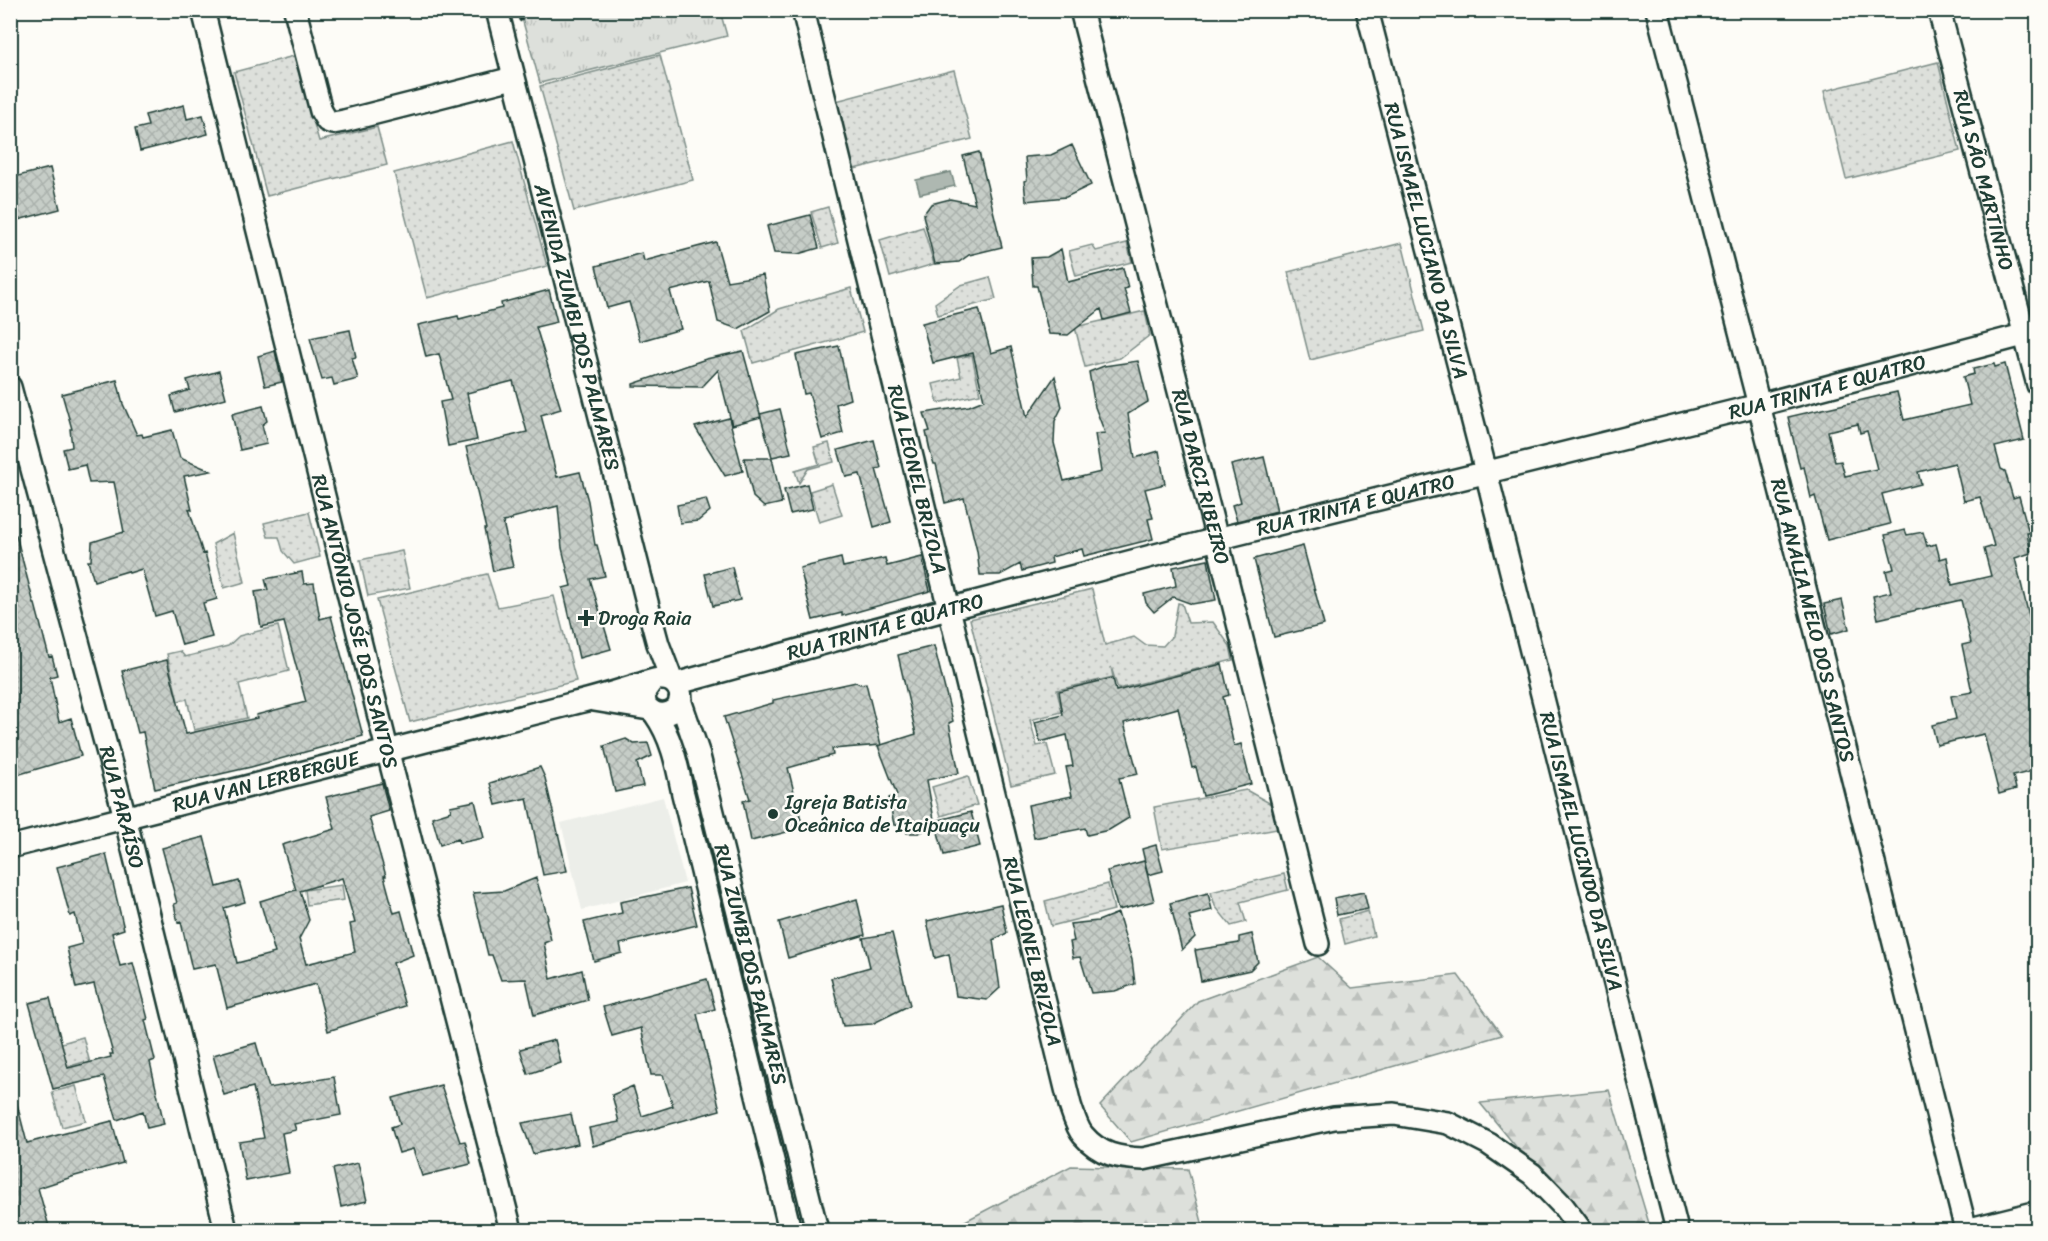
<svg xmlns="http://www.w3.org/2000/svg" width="2048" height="1241" font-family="Sriracha,sans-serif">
<defs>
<pattern id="grass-dots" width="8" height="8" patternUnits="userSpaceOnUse" patternTransform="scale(1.5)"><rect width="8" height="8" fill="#dde0db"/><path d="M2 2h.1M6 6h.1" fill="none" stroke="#bdc1bd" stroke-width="1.8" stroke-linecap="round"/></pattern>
<pattern id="forest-firs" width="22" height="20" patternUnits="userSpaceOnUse" patternTransform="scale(1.5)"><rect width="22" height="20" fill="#dde0db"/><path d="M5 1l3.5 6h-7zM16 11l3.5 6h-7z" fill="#bdc1bd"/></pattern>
<pattern id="park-tufts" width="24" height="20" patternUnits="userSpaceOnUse" patternTransform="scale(1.5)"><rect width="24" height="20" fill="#dde0db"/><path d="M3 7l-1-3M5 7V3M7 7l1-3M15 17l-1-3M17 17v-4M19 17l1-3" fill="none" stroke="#bdc1bd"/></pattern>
<pattern id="building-cross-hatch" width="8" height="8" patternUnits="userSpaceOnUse" patternTransform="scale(1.5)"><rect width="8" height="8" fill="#c6cdc7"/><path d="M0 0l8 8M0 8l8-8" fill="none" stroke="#aab1ac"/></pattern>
</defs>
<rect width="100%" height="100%" fill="#fdfcf7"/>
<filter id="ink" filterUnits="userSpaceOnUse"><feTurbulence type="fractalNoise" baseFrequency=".0167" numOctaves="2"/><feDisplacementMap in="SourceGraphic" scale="12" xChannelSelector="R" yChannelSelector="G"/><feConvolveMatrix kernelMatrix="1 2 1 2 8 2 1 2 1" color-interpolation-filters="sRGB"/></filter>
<g filter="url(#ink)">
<path fill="#eceee9" d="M663 797 685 883 582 910 561 823Z"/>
<path fill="url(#grass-dots)" stroke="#7e8e88" stroke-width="1.5" d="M660 55 693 180 574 211 540 86Z
M294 56 319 141 377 127 387 165 267 196 234 72Z
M1938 62 1960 151 1846 179 1824 91Z
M954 70 972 139 854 169 836 101Z
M513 141 547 266 427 298 394 173Z
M828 207 838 243 822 248 811 212Z
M923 227 934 264 890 277 880 240Z
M1127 243 1132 262 1076 276 1069 251 1092 245 1096 251Z
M1402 243 1424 331 1310 360 1288 272Z
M990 277 996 299 938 315 935 303 961 285Z
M851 288 863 332 753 363 744 331 779 309Z
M1145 311 1150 335 1120 358 1085 367 1075 327Z
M972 355 980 394 938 403 933 384 961 377 957 358Z
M829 443 834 462 808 469 799 483 795 471 819 464 814 447Z
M832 484 842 515 819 522 810 491Z
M309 512 320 557 294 564 283 551 279 537H268L264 523Z
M233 533 245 582 224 588 213 544Z
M402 551 410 588 368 596 360 560Z
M487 574 498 607 554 596 576 681 410 722 377 600Z
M1092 589 1105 645 1134 637 1145 645 1163 646 1172 636 1178 603 1182 604 1188 623 1213 622 1230 646 1233 660 1118 689 1111 667 1113 677 1057 690 1062 712 1030 720 1037 746 1047 744 1055 775 1011 785 970 619Z
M278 626 289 671 239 684 247 718 194 730 187 699 178 701 167 654 180 651 185 657 228 646 239 636Z
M968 776 977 805 941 816 932 787Z
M1246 790 1280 809 1283 828 1162 849 1154 807Z
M1284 874 1288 890 1240 902 1246 922 1231 926 1215 906 1211 892Z
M1108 884 1114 910 1051 926 1045 901Z
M342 885 344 900 307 905 305 890Z
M1368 911 1374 936 1345 944 1339 919Z
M83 1037 94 1078 89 1080 84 1062 57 1070 51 1046Z
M76 1086 86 1121 62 1127 52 1092Z"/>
<path fill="url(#forest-firs)" stroke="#7e8e88" stroke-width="1.5" d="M1318 957 1352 988 1458 975 1502 1035 1131 1142 1100 1106 1198 1001Z
M1609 1090 1651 1230H1585L1480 1103Z
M1071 1166 1188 1169 1204 1230H948Z"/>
<path fill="url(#park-tufts)" stroke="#7e8e88" stroke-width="1.5" d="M520 11H720L727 36 540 83Z"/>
<path fill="#aeb8b1" stroke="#75877f" stroke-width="1.5" d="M951 172 955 186 920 194 916 180Z"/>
<path fill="url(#building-cross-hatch)" stroke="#1f3d34" stroke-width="1.5" fill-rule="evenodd" d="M184 105 187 119 203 115 208 134 140 151 135 129 148 126 145 115Z
M1072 145 1091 185 1066 197 1026 201 1024 181 1027 180 1025 157 1051 155Z
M979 152 1002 247 969 255 959 262 935 264 923 215 931 204 950 199 975 204 963 156Z
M50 168 60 209 10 222V178Z
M810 215 819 248 798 254 774 253 767 226Z
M716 242 727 281 763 275 770 311 738 329 718 322 709 281 670 291 681 329 640 341 629 302 607 308 596 266 642 253 644 261Z
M1061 249 1068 282 1123 268 1128 288 1124 289 1131 313 1104 320 1101 309 1068 335 1049 334 1037 286H1033L1031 258 1047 257Z
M549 290 557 322 536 327 561 409 541 415 557 477 580 472 588 501 595 545H597L605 576 590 579 611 649 579 658 563 588 571 586 562 548 558 506 512 518V520L503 522 513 567 493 571 484 529H486L466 447 527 432 513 381 467 393 477 440 448 446 440 402 451 400 439 354 426 357 418 325 458 316 459 319 502 308 501 303Z
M979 309 991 353 1011 347 1027 417 1055 376 1062 407 1055 421 1054 443 1064 481 1101 472 1095 434 1105 433 1095 407 1089 372 1104 366 1138 361 1148 402 1128 414 1135 458 1159 451 1165 484 1145 489 1153 518 1148 519 1153 539 1084 556 1082 549 1051 557 1052 563 1022 571 1020 564 1000 575H980L977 551 964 498 945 503 936 464H934L930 451 926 432 930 431 924 413 969 406 984 400 973 353 933 363 922 323Z
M350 330 356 357 352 358 358 379 334 385 332 378 322 380 310 338Z
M839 346 850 399 836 404 843 433 822 439 809 393 804 394 796 355Z
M275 351 282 382 265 386 258 356Z
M743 351 761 417 732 425 718 370 702 387 633 386V384L706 359Z
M1994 364 1995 367 2005 364 2024 440 1995 447 2001 469 2005 471 2013 498 2019 496 2029 533H2027L2031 553 2015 558 2032 629 2037 628V770L2013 776 2016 789 1999 794 1984 734 1937 745 1932 725 1956 719 1951 696 1972 692 1962 645 1971 643 1961 600 1878 619 1873 596 1891 592 1886 571 1894 569 1885 535 1905 530 1907 535 1923 532 1927 546 1936 544 1940 559 1947 557 1952 585 1991 576 1984 549 1994 546 1980 497 1964 501 1955 463 1918 472 1921 484 1882 494 1890 524 1827 540 1815 496 1811 498 1804 467 1800 468 1788 417 1897 392 1904 420 1970 405 1963 377 1974 374 1973 369ZM1858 424 1860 433 1867 431 1877 469 1845 476 1841 461 1835 462 1828 431Z
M219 371 226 398 175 412 171 396 190 390 187 380Z
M117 380 123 404 137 435 142 434 143 437 172 430 180 458 211 471 184 476 192 510 189 509 203 554 205 553 217 599 203 603 212 637 182 645 172 611 155 616 142 569 129 573 128 571 94 581 88 561H91L92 542 124 532 114 482 89 483 85 465 68 469 63 449 72 447 70 429H72L62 394Z
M263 406 267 421 262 425 267 444 240 450 232 414Z
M780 409 791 453 772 457 760 414Z
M729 418 743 471 725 476 695 427Z
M874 440 881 468 876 469 891 522 874 527 860 474 846 477 838 450Z
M1264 457 1277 511 1237 521 1232 505 1241 502 1231 465Z
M744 458H772L782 503 764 507 753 497Z
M807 484 813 509 790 514 784 490Z
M706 499 710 511 698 521 680 523 677 505Z
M10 535H16L34 604H35L49 657 52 656 57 675 50 677 59 722 71 718 81 756 10 777Z
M1303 546 1324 625 1274 637 1254 559Z
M922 557 930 591 842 616V613L813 620 800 568 841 558 843 567 885 558 887 566Z
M1208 560 1216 600 1192 604 1173 597 1154 612 1146 603 1144 594 1176 586 1173 567Z
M732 567 740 600 713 606 705 574Z
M302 572 304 584 314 583 320 619 331 616 363 736 251 767 155 789 143 732 138 733 122 671 167 660 186 734 257 718 256 715 306 702 284 622 261 627 255 592 268 590 265 579Z
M1842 600 1849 629 1831 634 1824 604Z
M934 646 953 721 949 723 959 773 927 780 935 825 919 833H907L905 826 894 825 889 798 897 795 878 746 916 734 898 655Z
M1222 664 1229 695 1223 697 1234 746 1241 744 1251 784 1203 796 1196 767 1192 768 1178 708 1124 723 1138 774 1119 778 1129 818 1109 830 1087 835 1085 828 1034 838 1028 805 1072 796 1066 767 1073 766 1067 735 1040 742 1035 722 1063 715 1059 691 1113 678 1116 691Z
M856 682 860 684 866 683 881 745 832 749 833 755 788 768 803 828 751 841 743 801 750 799 724 717 773 703V700Z
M626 739 634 744 648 743 652 756 637 763 643 786 615 792 604 746Z
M540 767 545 778 567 871 543 875 527 798 496 805 490 783Z
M382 783 389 811 369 817 386 876H384L394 913 401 911 413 955 393 963 405 1006 328 1031 316 984 227 1008 216 964 192 969 181 922 178 923 174 904 177 903 162 848 204 837 217 887 239 881 245 902 224 908 237 963 275 953 260 901 296 890 282 845 335 829 326 797ZM342 878 355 923 350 924 355 952 306 964 299 939 309 920 300 891Z
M475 801 484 838 459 843 458 839 440 845 432 817 451 811 450 806Z
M971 812 980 846 944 855 935 821Z
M1156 845 1163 871 1148 875 1142 849Z
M106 854 124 929 112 933 120 966 133 963 148 1019 145 1020 155 1060 150 1062 164 1124 147 1128 143 1111 117 1120 104 1077 53 1089 29 1003 50 998 68 1068 111 1057 110 1054H113L94 984 76 988 67 948 82 944 75 914 70 916 57 867Z
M1144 861 1154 901 1118 910 1107 871Z
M536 878 548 918 546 919 551 940 544 943 551 979 582 970 588 1000 534 1015 526 979 501 980 492 955H488L473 893 504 891Z
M688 888 697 925 620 944 622 953 594 961 584 922 622 913 620 902Z
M1364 892 1368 909 1337 915 1334 898Z
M1208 893 1212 910 1189 916 1195 937 1182 950 1170 903Z
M857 899 865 935 788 958 779 922Z
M1001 904 1007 933 993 940 1000 988 987 1000 956 996 949 954 935 958 927 921Z
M1118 913 1132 960 1135 984 1115 991 1091 993 1080 957 1073 958 1070 942 1074 941 1070 924 1098 921Z
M892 933 910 1005 872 1024 843 1026 831 978 870 967 863 938Z
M1252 934 1258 962 1250 970 1201 981 1195 950 1239 943V937Z
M707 979 715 1009 697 1014 720 1110 593 1146 589 1128 619 1122 612 1095 633 1086 642 1116 673 1106 663 1075H651L641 1028 612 1036 603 1007Z
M555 1040 561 1063 528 1074 520 1049Z
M256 1043 269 1088 334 1077 341 1115 294 1124 296 1130 282 1133 289 1173 246 1181 239 1142 264 1138 253 1087 224 1095 213 1055Z
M441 1085 460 1142 465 1141 471 1164 422 1176 413 1149 399 1153 391 1127 400 1124 393 1098Z
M10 1100H16L27 1143 112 1121 123 1163 75 1176 38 1188 50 1230H10Z
M571 1114 578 1144 533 1154 522 1123Z
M358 1163 367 1201 341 1207 333 1169Z"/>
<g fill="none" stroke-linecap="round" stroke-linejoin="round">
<defs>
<g id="minor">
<path id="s1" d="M203 10 387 749 511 1230"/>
<path d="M295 10 321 111 327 121 333 123 344 121 513 78"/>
<path id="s2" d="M497 10 651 618 658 644 672 681"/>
<path id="s3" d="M803 10 1070 1105C1073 1114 1077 1128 1083 1135 1100 1155 1119 1158 1143 1159L1334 1118 1394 1114 1448 1123 1489 1144 1532 1174 1563 1206 1581 1230"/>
<path id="s4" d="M1081 10 1217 539 1318 944"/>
<path id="s5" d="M1367 10 1486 472 1677 1230"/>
<path id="s6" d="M1657 10 1759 405 1966 1230"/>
<path id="s7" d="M1939 10 2038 385"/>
<path id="s8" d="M10 387 125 817 226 1230"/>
<path id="s9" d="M675 684 948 609 1217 539 1759 405 2038 331"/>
<path d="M594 700 649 709"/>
<path id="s10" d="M680 700 698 752 817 1230"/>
<path d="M655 714C672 738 677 765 683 794L790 1230"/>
<path id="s11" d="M10 847C199 798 387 750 575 703 597 698 619 691 641 684 648 682 655 678 663 679 670 679 677 684 680 692 686 713 657 723 645 704L644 692 652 681"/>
<path d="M1966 1230 2038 1212"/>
</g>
</defs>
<use href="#minor" stroke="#1f3d34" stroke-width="26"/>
<path stroke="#1f3d34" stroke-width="4" stroke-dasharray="4.5 4.5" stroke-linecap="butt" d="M519 21 533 10"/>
<use href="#minor" stroke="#fdfcf7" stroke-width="21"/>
</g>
</g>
<g fill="#1f3d34" stroke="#fdfcf7" stroke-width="2">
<path d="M583 609h6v6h6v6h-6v6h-6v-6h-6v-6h6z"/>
<circle cx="773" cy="814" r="6"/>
</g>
<g text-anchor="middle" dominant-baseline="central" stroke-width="5" stroke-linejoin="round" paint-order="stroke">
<g font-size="20" fill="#1f3d34" stroke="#fdfcf7">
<text stroke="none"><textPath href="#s7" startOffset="176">RUA SÃO MARTINHO</textPath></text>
<text stroke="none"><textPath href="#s5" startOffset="238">RUA ISMAEL LUCIANO DA SILVA</textPath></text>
<text stroke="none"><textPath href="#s2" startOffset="327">AVENIDA ZUMBI DOS PALMARES</textPath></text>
<text stroke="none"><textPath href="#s9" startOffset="1190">RUA TRINTA E QUATRO</textPath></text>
<text stroke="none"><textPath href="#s4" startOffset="482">RUA DARCI RIBEIRO</textPath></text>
<text stroke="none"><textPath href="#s3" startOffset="483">RUA LEONEL BRIZOLA</textPath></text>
<text stroke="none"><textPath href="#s9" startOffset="704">RUA TRINTA E QUATRO</textPath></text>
<text stroke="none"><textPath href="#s6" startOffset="630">RUA ANÁLIA MELO DOS SANTOS</textPath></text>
<text stroke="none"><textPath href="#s1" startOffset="630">RUA ANTÔNIO JOŚE DOS SANTOS</textPath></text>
<text stroke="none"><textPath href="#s9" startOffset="218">RUA TRINTA E QUATRO</textPath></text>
<text stroke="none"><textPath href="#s11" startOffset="264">RUA VAN LERBERGUE</textPath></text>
<text stroke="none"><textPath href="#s8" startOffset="435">RUA PARAÍSO</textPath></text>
<text stroke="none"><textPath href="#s5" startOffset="868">RUA ISMAEL LUCINDO DA SILVA</textPath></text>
<text stroke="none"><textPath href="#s3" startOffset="969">RUA LEONEL BRIZOLA</textPath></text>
<text stroke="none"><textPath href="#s10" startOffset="274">RUA ZUMBI DOS PALMARES</textPath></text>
</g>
<g font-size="20" fill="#1f3d34" stroke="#fdfcf7" text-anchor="start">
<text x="598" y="618">Droga Raia</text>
<text x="785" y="802">Igreja Batista<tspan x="785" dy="23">Oceânica de Itaipuaçu</tspan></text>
</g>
</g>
<rect width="2048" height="1241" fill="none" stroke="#fdfcf7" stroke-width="36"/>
<rect x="18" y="18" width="2012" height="1205" fill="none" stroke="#1f3d34" stroke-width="2" filter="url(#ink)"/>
</svg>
